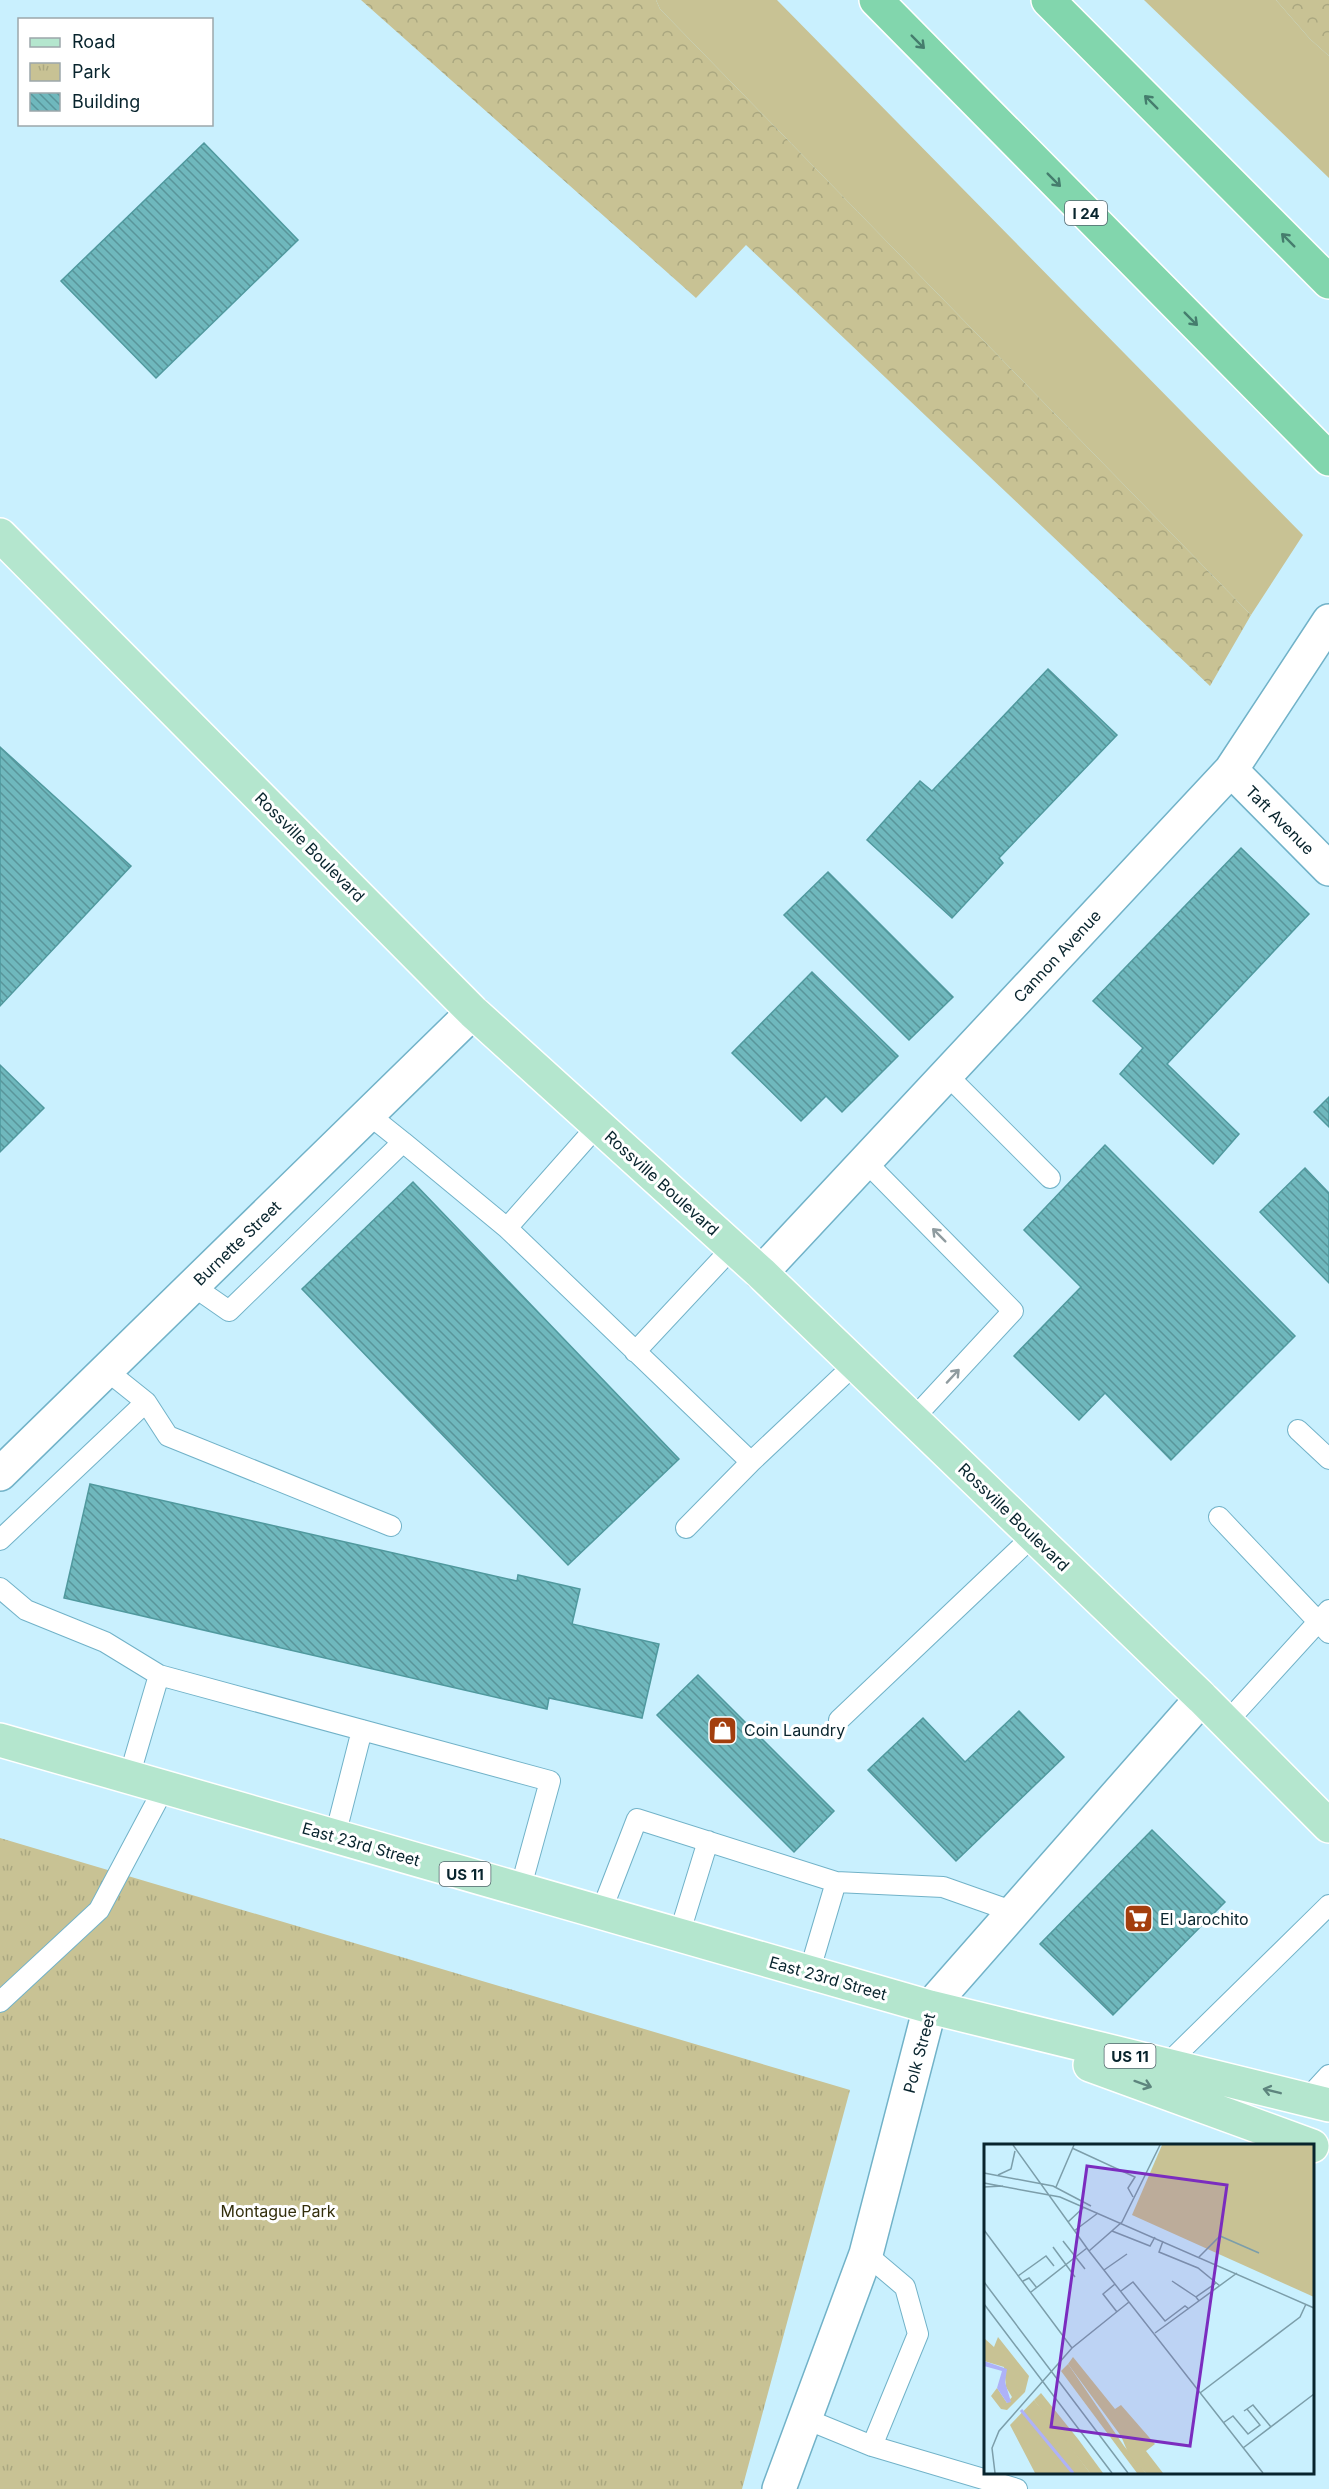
<svg xmlns="http://www.w3.org/2000/svg" width="1329" height="2489" font-family="Inter,sans-serif">
<defs>
<pattern id="forest-crowns" width="20" height="18" patternUnits="userSpaceOnUse" patternTransform="scale(1.5)"><rect width="20" height="18" fill="#c8c294"/><path d="M2 6a3 3 0 1 1 6 0M12 15a3 3 0 1 1 6 0" fill="none" stroke="#aaa780"/></pattern>
<pattern id="park-tufts" width="24" height="20" patternUnits="userSpaceOnUse" patternTransform="scale(1.5)"><rect width="24" height="20" fill="#c8c294"/><path d="M3 7l-1-3M5 7V3M7 7l1-3M15 17l-1-3M17 17v-4M19 17l1-3" fill="none" stroke="#aaa780"/></pattern>
<pattern id="building-back-hatch" width="6" height="6" patternUnits="userSpaceOnUse" patternTransform="scale(1.5)"><rect width="6" height="6" fill="#6fb8bd"/><path d="M-1 5l2 2M0 0l6 6M5-1l2 2" fill="none" stroke="#59959a"/></pattern>
</defs>
<rect width="100%" height="100%" fill="#c9f0fe"/>
<path fill="#c8c294" d="M656 0H777L1303 535 1251 615 660 9Z
M1144 0H1276L1310 39 1329 56V178Z"/>
<path fill="url(#forest-crowns)" d="M361 0H656L660 9 1251 615 1210 686 746 245 696 298Z
M1276 0H1329V56L1310 39Z"/>
<path fill="url(#park-tufts)" d="M0 1838 850 2090 742 2489H0Z"/>
<path fill="url(#building-back-hatch)" stroke="#50999e" stroke-width="1.5" d="M204 143 298 240 156 378 61 281Z
M1048 669 1117 735 999 858 1003 863 952 918 867 840 920 781 932 791Z
M0 747 131 866 0 1006Z
M1241 848 1309 914 1167 1064 1239 1134 1213 1164 1120 1074 1143 1048 1093 1001Z
M828 872 953 997 909 1040 784 915Z
M812 972 898 1056 842 1112 826 1096 801 1121 732 1053Z
M0 1065 44 1108 0 1152Z
M1329 1097V1127L1314 1112Z
M1105 1145 1295 1336 1171 1460 1105 1393 1079 1420 1014 1356 1081 1287 1024 1230Z
M1305 1168 1329 1193V1283L1260 1212Z
M413 1182 679 1459 568 1565 302 1289Z
M90 1484 517 1581 518 1575 580 1589 572 1624 659 1644 642 1718 549 1698 547 1709 64 1598Z
M698 1675 834 1811 794 1852 657 1715Z
M1019 1711 1064 1757 956 1861 868 1770 923 1718 965 1762Z
M1152 1830 1225 1902 1113 2015 1040 1944Z"/>
<g fill="none" stroke-linecap="round" stroke-linejoin="round">
<defs>
<path id="service" d="M946 1074 1050 1178
M368 1114 403 1142
M865 1161 1013 1311 913 1419
M507 1228 598 1125
M193 1286 229 1311 403 1142 507 1228 751 1462 855 1364
M635 1352 733 1247
M146 1402 168 1436 391 1526
M1298 1430 1329 1459
M1219 1517 1329 1633
M686 1528 751 1462
M0 1540 146 1402 106 1370
M0 1588 26 1610 105 1642 159 1675 550 1781 520 1890
M839 1720 1033 1536
M1226 1723 1329 1610
M129 1777 159 1675
M335 1836 362 1730
M601 1912 637 1819 836 1882 943 1887 1014 1912
M679 1935 708 1841
M809 1973 836 1882
M0 2002 99 1910 165 1786
M1166 2065 1329 1905
M1306 2100 1329 2075
M866 2254 905 2287 918 2334 872 2446 1017 2489
M806 2419 872 2446"/>
<path id="minor" d="M1231 770 1329 869
M761 1273 1231 770 1329 621
M0 1474 473 1012
M779 2489 866 2254 930 2007 1202 1698"/>
<path id="primary" d="M0 535 473 1012 761 1273 1202 1698 1329 1826
M0 1740 930 2007 1329 2105
M1090 2065 1312 2146"/>
<path id="motorway" d="M876 0 1329 459
M1048 0 1329 282"/>
</defs>
<use href="#service" stroke="#71b2c8" stroke-width="22"/>
<use href="#minor" stroke="#71b2c8" stroke-width="36"/>
<use href="#primary" stroke="#fff" stroke-width="36"/>
<use href="#motorway" stroke="#fff" stroke-width="36"/>
<use href="#service" stroke="#fff" stroke-width="20"/>
<use href="#minor" stroke="#fff" stroke-width="33"/>
<use href="#primary" stroke="#b4e6ce" stroke-width="33"/>
<use href="#motorway" stroke="#82d6ad" stroke-width="33"/>
</g>
<defs><path id="oneway-shaft" d="M-6 0H5M1.5-3L5.5 0L1.5 3" fill="none" stroke-width="1.6" stroke-linecap="round" stroke-linejoin="round" transform="scale(1.5)"/></defs>
<g stroke="#457d6d">
<use href="#oneway-shaft" transform="translate(918 42) rotate(45)"/>
<use href="#oneway-shaft" transform="translate(1151 102) rotate(-135)"/>
<use href="#oneway-shaft" transform="translate(1054 180) rotate(45)"/>
<use href="#oneway-shaft" transform="translate(1288 240) rotate(-135)"/>
<use href="#oneway-shaft" transform="translate(1191 319) rotate(45)"/>
</g>
<g stroke="#909ca0">
<use href="#oneway-shaft" transform="translate(939 1235) rotate(-135)"/>
<use href="#oneway-shaft" transform="translate(953 1376) rotate(-47)"/>
</g>
<g stroke="#5e857e">
<use href="#oneway-shaft" transform="translate(1143 2084) rotate(20)"/>
<use href="#oneway-shaft" transform="translate(1272 2091) rotate(-166)"/>
</g>
<defs>
<symbol id="shop-square" viewBox="-11 -11 22 22"><rect x="-9" y="-9" width="18" height="18" rx="4" fill="#a33e0d" stroke="#fff"/><path d="M-5-2.5h2.3a2.7 3.5 0 0 1 5.4 0H5L5.5 6h-11ZM-1.5-2.5h3a1.5 2.3 0 0 0-3 0Z" fill="#fff"/></symbol>
<symbol id="supermarket-square" viewBox="-11 -11 22 22"><rect x="-9" y="-9" width="18" height="18" rx="4" fill="#a33e0d" stroke="#fff"/><path d="M-6-5.5h2.5l.6 2H6L4.5 2H-2.5L-4.4-4H-6ZM-1.5 3.2a1.3 1.3 0 1 0 .1 0ZM3 3.2a1.3 1.3 0 1 0 .1 0Z" fill="#fff"/></symbol>
</defs>
<g fill-rule="evenodd">
<use href="#shop-square" x="706" y="1714" width="33" height="33"/>
<use href="#supermarket-square" x="1122" y="1902" width="33" height="33"/>
</g>
<g text-anchor="middle" dominant-baseline="central" stroke-width="6" stroke-linejoin="round" paint-order="stroke">
<g fill="#fff" stroke="#52666c" stroke-width="1.5">
<rect x="1065" y="201" width="42" height="24" rx="4.5"/>
<rect x="439.5" y="1862" width="51" height="24" rx="4.5"/>
<rect x="1104.5" y="2044" width="51" height="24" rx="4.5"/>
</g>
<g font-size="15" font-weight="bold" fill="#08242d">
<text x="1086" y="213">I 24</text>
<text x="465" y="1874">US 11</text>
<text x="1130" y="2056">US 11</text>
</g>
<g font-size="16" fill="#08242d" stroke="#fff">
<text transform="translate(1280 820) rotate(45)">Taft Avenue</text>
<text transform="translate(310 847) rotate(45)">Rossville Boulevard</text>
<text transform="translate(1057 956) rotate(-47)">Cannon Avenue</text>
<text transform="translate(662 1183) rotate(42)">Rossville Boulevard</text>
<text transform="translate(237 1243) rotate(-44)">Burnette Street</text>
<text transform="translate(1014 1517) rotate(44)">Rossville Boulevard</text>
<text transform="translate(361 1844) rotate(16)">East 23rd Street</text>
<text transform="translate(828 1978) rotate(16)">East 23rd Street</text>
<text transform="translate(919 2053) rotate(-75)">Polk Street</text>
</g>
<g font-size="16" fill="#08242d" stroke="#fff" text-anchor="start">
<text x="744" y="1730">Coin Laundry</text>
<text x="1160" y="1919">El Jarochito</text>
</g>
<g font-size="16" fill="#332e0c" stroke="#fff">
<text x="278" y="2211">Montague Park</text>
</g>
</g>
<g transform="translate(984 2144)">
<rect width="330" height="330" fill="#c9f0fe"/>
<path d="M84 220 140 302 162 329H153L77 227ZM57 249 94 295 119 329H106L85 302 50 256Z" fill="#c8c294"/>
<path d="M14 193 45 232 41 248 23 266 17 265 7 252 13 244 23 259 28 253 22 243 20 223 0 217V194L10 203ZM89 213 131 265 137 261 171 300 162 307 179 329H162L145 311 137 292 84 220ZM50 256 69 279 106 329H51L26 281Z" fill="#c8c294"/>
<path d="M178 1H330V153L148 71Z" fill="#c8c294"/>
<path d="M0 217 23 225 21 238 27 258 23 259 13 244 18 227 0 222Z" fill="#aeb2f8"/>
<path fill="none" stroke="#aeb2f8" stroke-width="3" d="M37 266 89 329"/>
<path fill="none" stroke="#7c9eaa" stroke-width="1.5" d="M29 1 105 107 279 329M88 4 151 33 144 44 149 53M0 29 69 42 107 62M14 31 27 25 31 7M0 39 76 53 330 164M0 43 19 42M72 43 90 1M84 78 100 63M0 86 88 204M90 87 114 69M128 87 166 102 171 93M79 97 101 125M179 97 175 108 214 124 236 142M69 103 91 133M105 107 138 78 176 1M215 113 236 92 275 109M120 126 143 110M34 132 62 112 70 122M39 137 45 134 53 144M188 137 212 153M0 138 144 329M131 140 119 150 133 168M137 147 149 138 181 177 201 162 205 165M47 148 103 104M215 157 212 153 232 139M0 160 128 329M171 189 253 129M216 249 316 173 322 160M260 267 269 261 287 283M239 279 249 272 264 290 276 281 263 265M259 304 330 250M11 329 8 304 15 287 88 204 145 158"/>
<path fill="#7b2cbf" fill-opacity="0.15" stroke="#7b2cbf" stroke-width="3" d="M103 22 243 41 206 302 67 283Z"/>
<rect width="330" height="330" fill="none" stroke="#08242d" stroke-width="3"/>
</g>
<rect x="18" y="18" width="195" height="108" fill="#ffffff" stroke="#9ca7ab" stroke-width="1.5"/>
<rect x="30" y="38" width="30" height="9" fill="#b4e6ce" stroke="#9ca7ab" stroke-width="1.5"/>
<text x="72" y="48" font-size="18" fill="#08242d">Road</text>
<rect x="30" y="63" width="30" height="18" fill="url(#park-tufts)" stroke="#9ca7ab" stroke-width="1.5"/>
<text x="72" y="78" font-size="18" fill="#08242d">Park</text>
<rect x="30" y="93" width="30" height="18" fill="url(#building-back-hatch)" stroke="#9ca7ab" stroke-width="1.5"/>
<text x="72" y="108" font-size="18" fill="#08242d">Building</text>
</svg>
